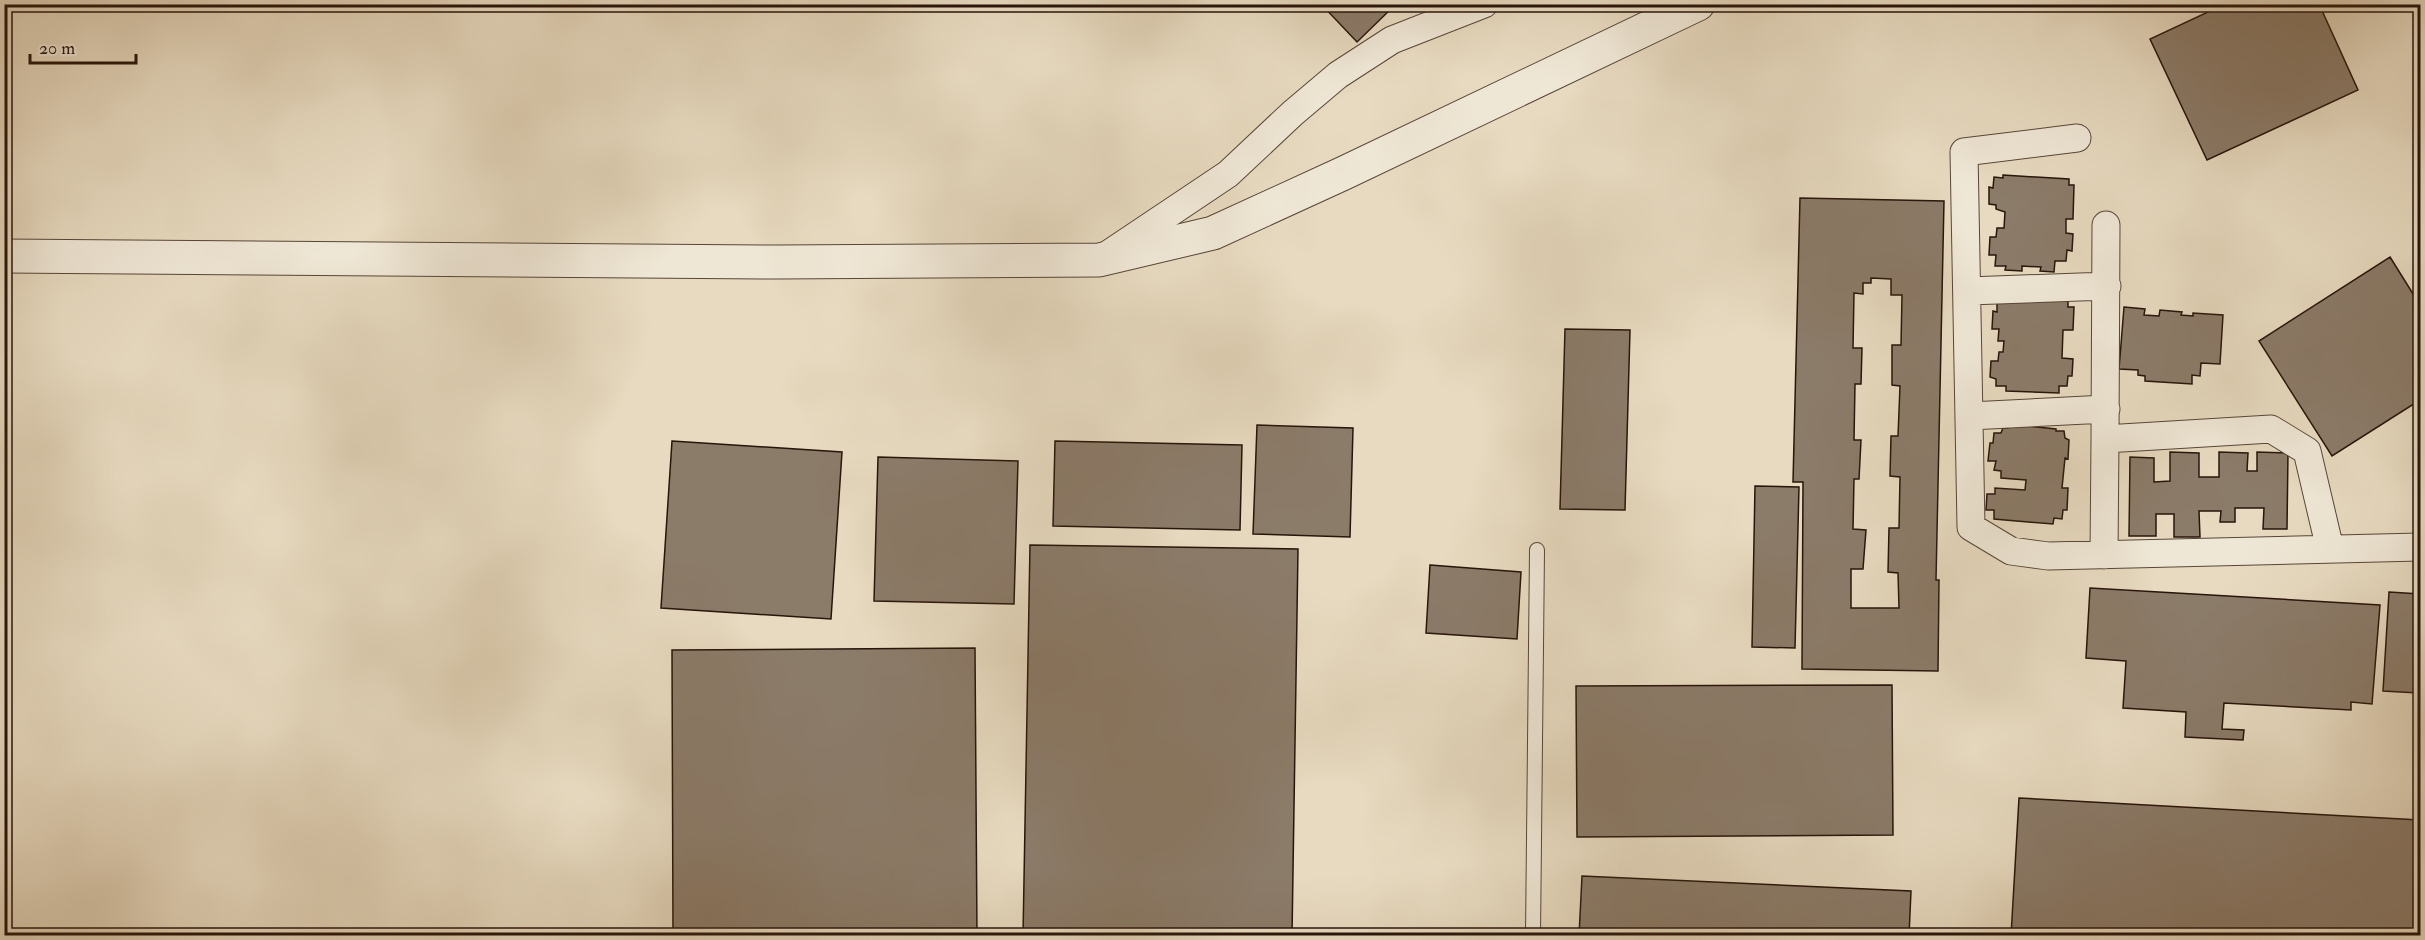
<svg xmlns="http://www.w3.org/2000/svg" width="2425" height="940" font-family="'IM FELL Double Pica',serif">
<rect width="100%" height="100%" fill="#e7dac0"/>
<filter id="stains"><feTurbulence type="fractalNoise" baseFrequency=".00333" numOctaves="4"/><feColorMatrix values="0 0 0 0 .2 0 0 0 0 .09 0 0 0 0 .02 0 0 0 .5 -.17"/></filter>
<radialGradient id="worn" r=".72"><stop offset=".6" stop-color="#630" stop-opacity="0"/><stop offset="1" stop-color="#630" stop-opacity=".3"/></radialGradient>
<path fill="#8b7b69" stroke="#28150b" stroke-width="1.5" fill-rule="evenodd" d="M1321 4H1396L1357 42Z
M2225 4H2319L2358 90 2207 160 2150 39Z
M2003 175 2069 179V185H2074L2073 219H2066V233L2073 234 2072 251 2067 250 2066 261H2055L2054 272 2040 271 2041 267 2022 266V271L2005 270 2006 266H1995L1996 255H1989L1990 237H1996L1997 228H2004L2005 212 1996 209V205L1989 204V187L1993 188 1994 177 2003 178Z
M1800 198 1944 201 1936 580H1939L1938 671 1802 669 1803 482H1793ZM1871 278 1891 279V295H1902L1901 345H1892V385L1900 386 1898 436H1891L1890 476 1900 477 1899 528H1889L1888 572 1898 573 1899 608H1851V569H1863L1866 530 1853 529 1854 479H1859L1861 440H1854L1855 384H1861L1862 348H1853L1854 293 1863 294V283H1871Z
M2390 257 2420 305V400L2332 456 2259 341Z
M2068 299V307H2074L2073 330H2063L2062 358 2073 359 2072 376H2068L2067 386H2059V393L2006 391V386H1996V379L1990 377 1991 361H1998L1999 352H2003L2004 341H1998L1999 329H1992L1993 311 1997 312V302Z
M2124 307 2145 309 2144 315 2159 316 2160 310 2182 312 2181 315 2193 316V313L2223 315 2220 364 2201 363 2200 376 2192 375V384L2145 381V376L2138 375V370L2119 369Z
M1565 329 1630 330 1625 510 1560 509Z
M2008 424 2056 429V431H2064L2065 438 2069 440 2068 459 2065 458 2062 488H2068L2067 510H2063L2062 519 2054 518 2053 524 1994 519V510H1986L1987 494H1995V488L2025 490 2026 480 2001 478V471L1994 470 1996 461H1988L1990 443H1993L1994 433H2001L2003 428H2008Z
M1257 425 1353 428 1350 537 1253 534Z
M672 441 842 452 831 619 661 608Z
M1055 441 1242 445 1240 530 1053 526Z
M2170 452 2199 453V477H2219V452L2248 453 2247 471H2257V452L2288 453 2287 529H2263L2264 508H2235V522H2220L2221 511H2199L2200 537H2174V514H2156V536H2129L2130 457 2154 458V482L2170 481Z
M878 457 1018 461 1014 604 874 601Z
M1755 486 1799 487 1795 648 1752 647Z
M1030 545 1298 549 1292 936H1023Z
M1430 565 1521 572 1517 639 1426 633Z
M2090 588 2380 605 2372 704 2351 702V710L2224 703 2222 729 2244 730 2243 740 2185 737 2186 712 2123 708 2126 661 2086 658Z
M2389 592 2420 594 2418 693 2383 691Z
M975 648 977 936H673L672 650Z
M1892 685 1893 835 1577 837 1576 686Z
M2019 798 2420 820 2417 936H2011Z
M1582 876 1911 891 1909 936H1579Z"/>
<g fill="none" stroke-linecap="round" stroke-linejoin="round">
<defs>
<path id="service" d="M1533 936 1537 550"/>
<path id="minor" d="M2077 138 1964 152 1971 527 2011 551 2048 556 2420 547
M2106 225 2105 439 2271 429 2307 451 2330 549
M1110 253 1228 174 1293 113 1338 75 1392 40 1484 4
M1968 291 2107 286
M1970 416 2106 409
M2104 555 2105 439"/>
<path id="tertiary" d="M4 256 777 262 1099 260 1213 233 1344 173 1698 4"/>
</defs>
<use href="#service" stroke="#584638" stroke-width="16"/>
<use href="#minor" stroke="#584638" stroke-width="29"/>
<use href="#tertiary" stroke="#584638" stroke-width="35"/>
<use href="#service" stroke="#efe7d6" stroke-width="14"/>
<use href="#minor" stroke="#efe7d6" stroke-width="27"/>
<use href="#tertiary" stroke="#efe7d6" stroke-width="33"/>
</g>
<rect width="2425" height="940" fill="none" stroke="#e7dac0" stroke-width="24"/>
<rect x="6" y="6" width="2413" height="928" fill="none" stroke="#28150b" stroke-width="3"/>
<rect x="12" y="12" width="2401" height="916" fill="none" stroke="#28150b" stroke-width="1.5"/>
<path d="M30 54v9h106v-9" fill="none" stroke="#28150b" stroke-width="3"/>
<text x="39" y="54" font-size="18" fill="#28150b" stroke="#efe7d6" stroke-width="4.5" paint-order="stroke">20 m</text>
<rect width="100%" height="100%" filter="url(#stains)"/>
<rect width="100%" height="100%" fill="url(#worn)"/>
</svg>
